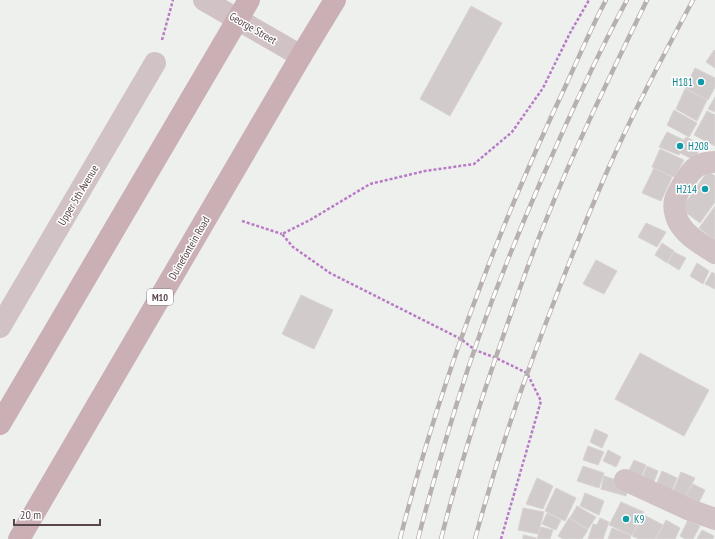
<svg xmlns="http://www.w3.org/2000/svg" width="715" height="539" font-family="'PT Sans Narrow',sans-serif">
<rect width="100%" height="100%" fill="#eef0ee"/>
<path fill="#d2cbcc" stroke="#d8d2d2" d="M471 6 502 23 450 116 420 99Z
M714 50 715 51V68L706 62Z
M695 68 715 78V87L708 100 685 88Z
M685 89 707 100 697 121 676 109Z
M715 97V112L708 109Z
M674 110 697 123 689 137 667 125Z
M707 111 715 115V146L694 135Z
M667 132 684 140 686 137 702 145 694 160 680 153 679 155 659 147Z
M660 149 684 160 674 177 652 167Z
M654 168 672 177 661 201 642 193Z
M708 171 715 176V202L700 223 681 209Z
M715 206V240L699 228Z
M646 223 666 232 657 247 638 237Z
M662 243 674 251 667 263 655 255Z
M674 252 686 258 679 270 668 263Z
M596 260 617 271 604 294 583 284Z
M697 263 709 271 703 284 690 276Z
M712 272 715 274V289L705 284Z
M301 295 333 310 314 349 282 334Z
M640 353 709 390 684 436 615 399Z
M595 429 608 435 602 448 590 442Z
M588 446 604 452 598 465 583 460Z
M608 450 621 457 616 467 603 461Z
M634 460 646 465 641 478 628 473Z
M583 466 604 473 599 488 577 481Z
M647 466 658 471 653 484 642 479Z
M662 471 677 478 671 493 656 485Z
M681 472 695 478 684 499 672 494Z
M604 476 629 484 626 496 601 489Z
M537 478 553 486 543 509 526 504Z
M693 484 705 490 699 502 686 496Z
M556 488 576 498 565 521 545 511Z
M585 493 604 501 599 515 580 506Z
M621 502 644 512 632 535 609 525Z
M577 506 596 517 588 529 570 518Z
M523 508 544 512 538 534 518 530Z
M547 513 561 520 556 530 542 524Z
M644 515 663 525 655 539H639L632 536Z
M569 518 588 530 582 539H563L558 536Z
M600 518 609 522 603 539H588L593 524 597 525Z
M666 520 680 528 675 539H656Z
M688 520 700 526 693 539H685L680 536Z
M541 527 553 530 550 539H537Z
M612 528 631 535 630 539H608Z
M702 530 714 536 713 539H697Z
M523 535 536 538V539H523Z"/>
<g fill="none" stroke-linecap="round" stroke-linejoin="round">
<path stroke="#b87bc5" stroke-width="2.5" stroke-dasharray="3 2" stroke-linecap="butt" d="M162 40 173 0
M242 221 282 234
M501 539 541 401 527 373 496 358 475 350 461 339 330 273 293 247 282 234 310 220 370 184 425 171 474 164 512 132 543 88 570 33 589 0"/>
<path stroke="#d1c2c5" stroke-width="22" d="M204 0 301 56
M715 162C708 162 701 163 695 168 689 172 677 193 675 200 673 208 676 219 681 226 689 238 703 245 715 253
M0 327 155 63
M625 480 690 510 715 519"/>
<path stroke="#caafb4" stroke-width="22" d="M0 424 249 0
M19 539 301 56 335 0"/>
<defs>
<path id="rail" d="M400 539C440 383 497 231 566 85 579 57 591 28 606 0
M418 539C430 493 443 448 457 403 480 328 509 254 540 183 567 121 595 59 627 0
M441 539C459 468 481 399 505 331 518 293 531 256 546 220 576 145 612 72 647 0
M475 539C492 476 512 414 535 352 557 293 580 234 605 176 631 116 662 58 693 0"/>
</defs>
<use href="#rail" stroke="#b7b0b1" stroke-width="4.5"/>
<use href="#rail" stroke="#fff" stroke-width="3" stroke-dasharray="9" stroke-linecap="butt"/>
</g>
<g fill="#0f9aa8" stroke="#fff" stroke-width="1.5">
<circle cx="701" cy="82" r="4"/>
<circle cx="680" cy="146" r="4"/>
<circle cx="705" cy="189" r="4"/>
<circle cx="626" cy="519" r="4"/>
</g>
<g text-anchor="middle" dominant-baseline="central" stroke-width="3" stroke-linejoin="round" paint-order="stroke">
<rect fill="#fff" stroke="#8b7e81" stroke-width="1" x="147" y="289" width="26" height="16" rx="3"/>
<g font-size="10" font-weight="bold" fill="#59474b">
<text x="160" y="297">M10</text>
</g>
<g font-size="11" fill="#59474b" stroke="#fff">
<text transform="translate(253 28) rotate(30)">George Street</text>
<text transform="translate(78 195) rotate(-59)">Upper 5th Avenue</text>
<text transform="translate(189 248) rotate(-60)">Duinefontein Road</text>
</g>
<g font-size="11" fill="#0d838f" stroke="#fff" text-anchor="end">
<text x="693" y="82">H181</text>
<text x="688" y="146" text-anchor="start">H208</text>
<text x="697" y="189">H214</text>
<text x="634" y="519" text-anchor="start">K9</text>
</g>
</g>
<path d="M14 519v6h86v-6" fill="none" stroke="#59474b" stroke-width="2"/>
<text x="20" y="519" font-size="12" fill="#59474b" stroke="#ffffff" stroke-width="3" paint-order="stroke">20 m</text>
</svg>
